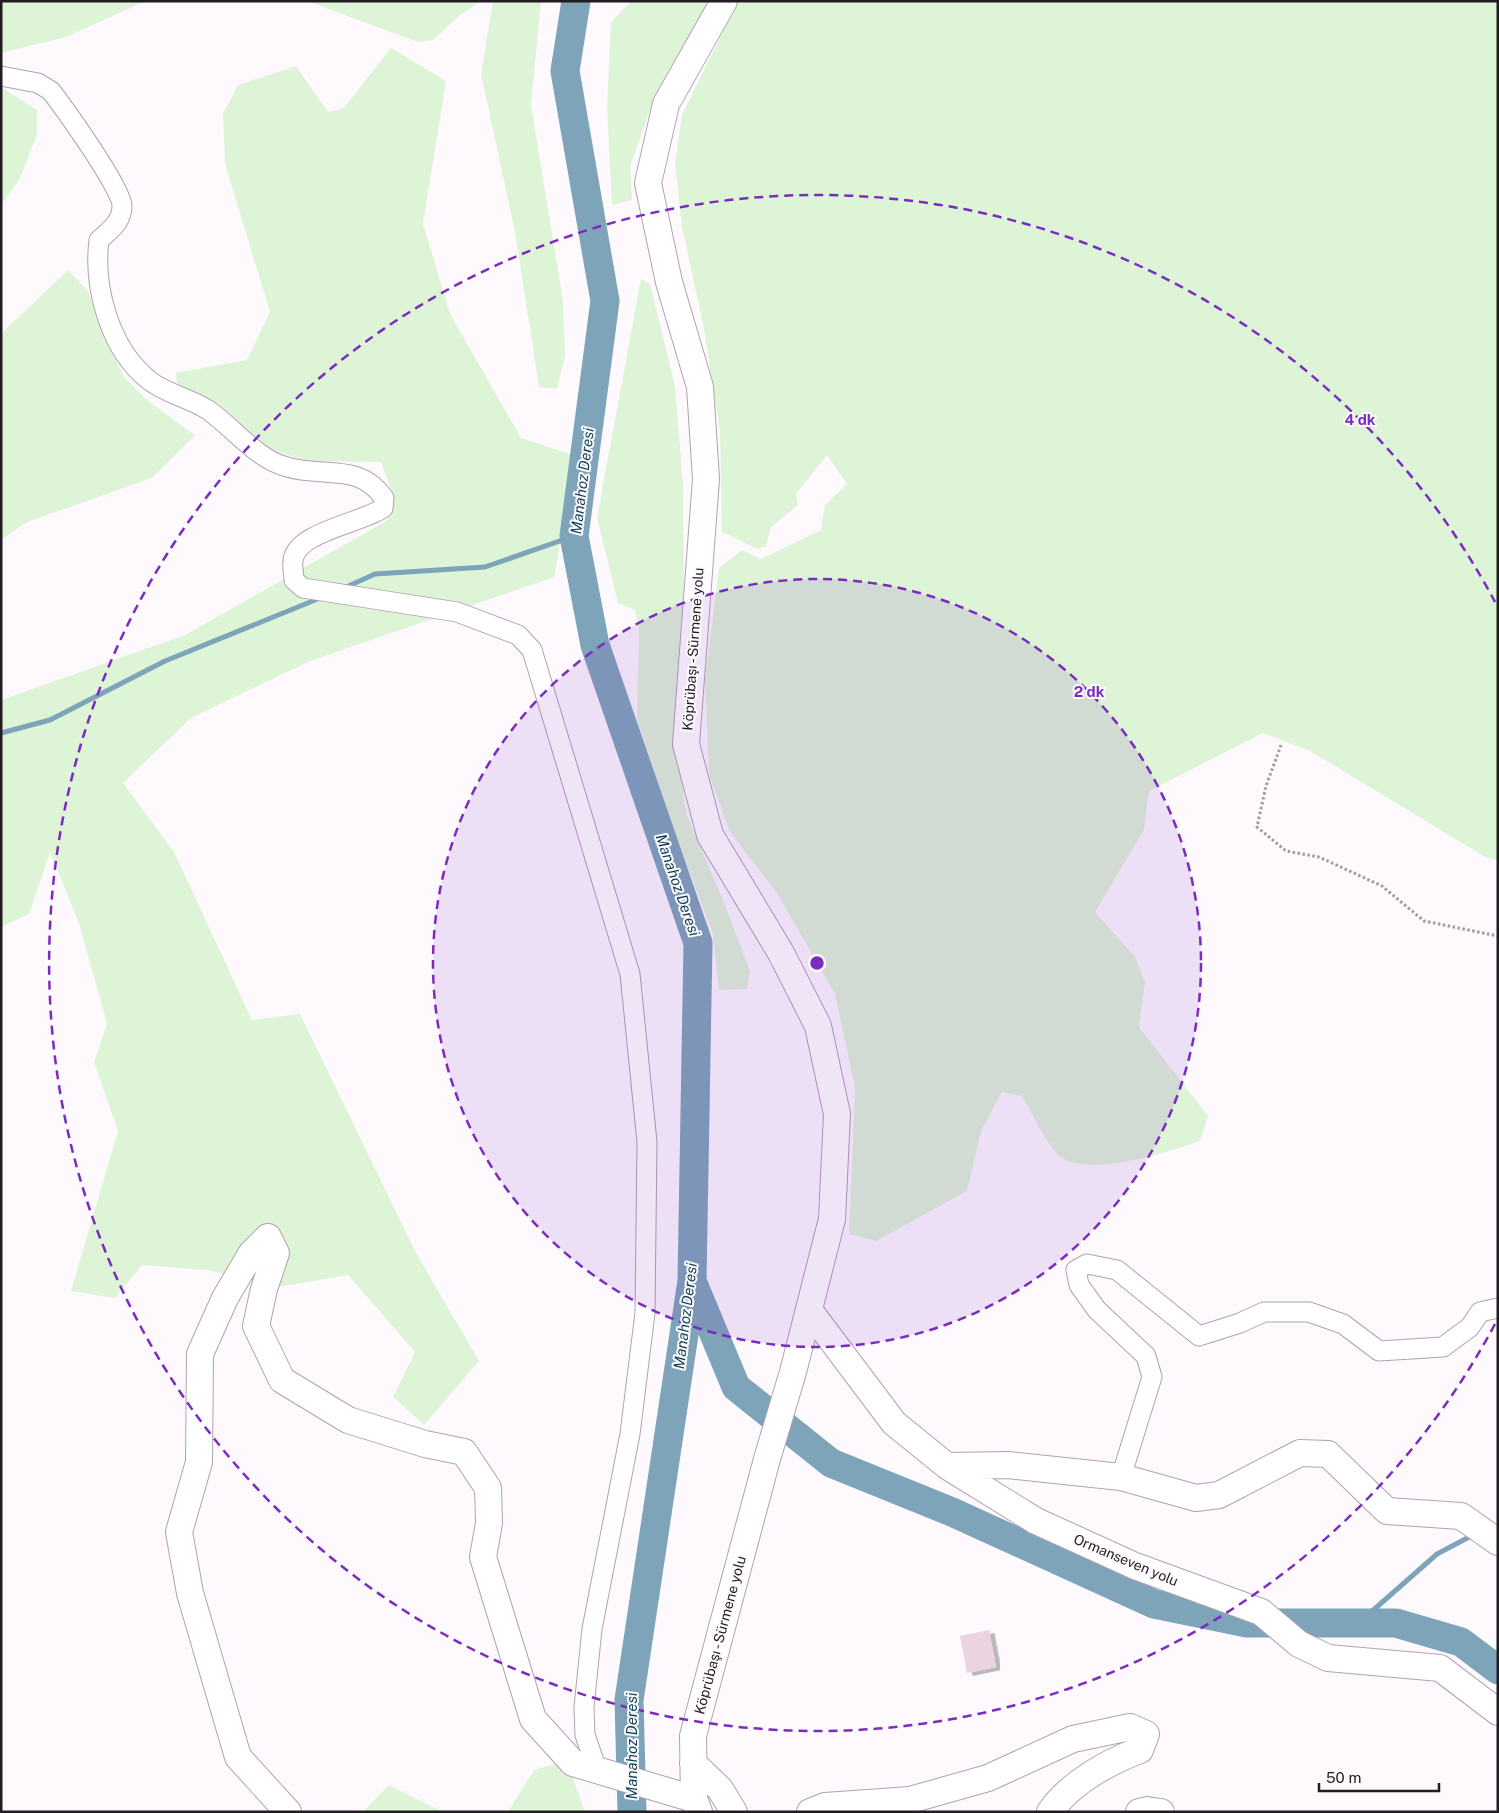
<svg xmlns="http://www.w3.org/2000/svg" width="1499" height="1813" font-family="'Public Sans',sans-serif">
<defs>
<filter id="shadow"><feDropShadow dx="5.5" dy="3" stdDeviation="0" flood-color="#0004"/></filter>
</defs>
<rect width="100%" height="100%" fill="#fdf9fd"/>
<path fill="#def4d7" d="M1 1H146L66 37 1 53Z
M307 1H481L459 16 433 40 418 42Z
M493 1H541L531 105 563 301 565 356 557 389 539 387 515 232 481 74Z
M631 1H708L653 102 630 166 632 200 612 205 607 107 611 22Z
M738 1H1498V860L1487 858 1310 751 1263 733 1149 791 1144 830 1095 912 1135 957 1145 982 1139 1027 1208 1116 1200 1141C1169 1152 1090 1178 1061 1157 1050 1149 1030 1110 1022 1096L1002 1092 981 1131 967 1191 876 1241 849 1234 855 1088 835 994 777 893 730 832 709 775 705 680 719 568 742 550 761 559 821 530 825 505 847 484 827 455 796 494 798 505 771 527 766 546 758 549 722 532 720 431 703 324 682 227 675 163 682 115Z
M391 48 446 81 423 224 450 314 521 438 576 456 554 577 310 661 191 718 123 783 174 852 252 1020 300 1014 416 1253 479 1361 424 1425 393 1397 415 1352 348 1275 278 1287 207 1270 142 1265 115 1298 71 1291 118 1131 94 1062 107 1024 79 923 50 852 29 914 1 927V700L185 635 388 520 393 494 381 462 304 461 265 446 219 404 177 383 176 373 247 360 270 312 225 164 223 114 238 85 296 66 328 112 344 108Z
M1 87 37 110V135L19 180 1 205Z
M68 270 88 291 105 338 124 377 149 402 195 435 152 478 27 522 1 540V334Z
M641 279 650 284 675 386 683 485 684 603 676 745 686 813 723 900 750 971 747 989 719 990 713 934 670 820 637 719 639 631 635 610 618 603 597 518Z
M562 1762 573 1778 585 1812H508L534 1770Z
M389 1785 443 1812H363Z"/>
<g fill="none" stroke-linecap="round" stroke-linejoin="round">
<path stroke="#7da4b9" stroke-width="5" d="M344 588 375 574 485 567 574 536
M1 733 50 720 165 661 320 598
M1370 1613 1437 1554 1473 1535"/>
<path stroke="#7da4b9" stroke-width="29" d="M576 1 565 71 605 301 574 536 595 645 698 943 692 1281 629 1700 632 1812
M692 1281 736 1387 831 1463 952 1512 1154 1604 1247 1623H1396L1461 1642 1498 1670"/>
</g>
<path fill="#ebd3df" filter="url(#shadow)" d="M989 1630 996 1667 967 1673 960 1636Z"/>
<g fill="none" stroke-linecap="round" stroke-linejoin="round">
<defs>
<path id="street" d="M1 76 38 83 51 91C64 108 123 190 122 206 122 222 110 230 99 240 93 288 110 350 150 381 167 394 190 398 208 410 234 428 256 459 287 467 323 478 359 462 384 498L383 508C362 523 295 532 293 561 292 567 294 574 294 580L303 588 457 612 518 635 532 650 630 974 647 1142 645 1313 630 1434 592 1629 584 1707 585 1735 597 1770
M1121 1477 1152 1377 1146 1356 1097 1310 1079 1285 1076 1270 1087 1264 1117 1270 1199 1336 1240 1323 1264 1312H1309L1343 1324 1379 1351 1443 1347 1470 1327 1480 1312 1498 1308"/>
<path id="secondary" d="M809 1310 894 1423 947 1466 1036 1521 1135 1566 1261 1612 1299 1644 1328 1658 1440 1668 1498 1712
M947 1466 1008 1465 1121 1477 1196 1498 1219 1495 1300 1453 1328 1454 1387 1511 1461 1516 1498 1542
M693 1763 720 1789 734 1812
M288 1812 238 1757 190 1593 179 1532 199 1462 200 1354 225 1298 251 1254 268 1237 276 1253 264 1289 256 1326 282 1380 348 1420 425 1444 464 1452 488 1488 489 1523 483 1557 533 1719 573 1763 694 1799
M699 1812 694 1799 693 1736 767 1459 793 1372 832 1219 837 1114 818 1026 781 953 710 835 686 744 706 479 700 387 669 282 648 183 666 104 724 1
M810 1812 825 1806 910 1800 988 1778 1073 1739 1130 1727 1146 1734 1140 1750C1108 1762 1070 1783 1050 1812
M1139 1812 1147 1810 1161 1812"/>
</defs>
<use href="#street" stroke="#b2a1b2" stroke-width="21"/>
<use href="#secondary" stroke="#b2a1b2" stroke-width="28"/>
<path stroke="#9f9a9f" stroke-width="3" stroke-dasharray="2.5 2.5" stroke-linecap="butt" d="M1281 745 1266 786 1257 827 1286 851 1319 857 1382 886 1424 921 1498 936"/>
<use href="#street" stroke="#fff" stroke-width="19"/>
<use href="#secondary" stroke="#fff" stroke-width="26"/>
</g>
<circle cx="817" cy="963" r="384" fill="#7b2cbf" fill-opacity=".12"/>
<g fill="none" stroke="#7b2cbf" stroke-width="2.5" stroke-dasharray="9 6">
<circle cx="817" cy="963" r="384"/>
<path d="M1495 1324A768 768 0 1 1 1495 602"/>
</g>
<g text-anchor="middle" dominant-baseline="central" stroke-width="4" stroke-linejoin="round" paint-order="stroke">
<g font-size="14" fill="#221c22" stroke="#fdf9fd">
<text transform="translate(693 649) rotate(-86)">Köprübaşı - Sürmene yolu</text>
<text transform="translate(1126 1560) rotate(23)">Ormanseven yolu</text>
<text transform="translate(720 1635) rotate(-75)">Köprübaşı - Sürmene yolu</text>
</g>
<g font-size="15" font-style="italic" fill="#093f56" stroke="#fdf9fd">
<text transform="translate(582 481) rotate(-83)">Manahoz Deresi</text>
<text transform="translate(678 885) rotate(71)">Manahoz Deresi</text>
<text transform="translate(685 1316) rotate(-83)">Manahoz Deresi</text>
<text transform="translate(631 1746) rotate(-90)">Manahoz Deresi</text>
</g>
</g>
<circle cx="817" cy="963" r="8" fill="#7b2cbf" stroke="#fdf9fd" stroke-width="2.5"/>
<g font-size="15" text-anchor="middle" font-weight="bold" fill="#7b2cbf" stroke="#fdf9fd" stroke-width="4" stroke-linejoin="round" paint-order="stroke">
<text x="1360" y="425">4 dk</text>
<text x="1089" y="697">2 dk</text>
</g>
<rect width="1499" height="1813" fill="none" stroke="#221c22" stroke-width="5"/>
<path d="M1319 1783v8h120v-8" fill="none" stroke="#221c22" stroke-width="2.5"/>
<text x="1326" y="1783" font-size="15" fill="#221c22" stroke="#fdf9fd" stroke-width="4" paint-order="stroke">50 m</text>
</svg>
